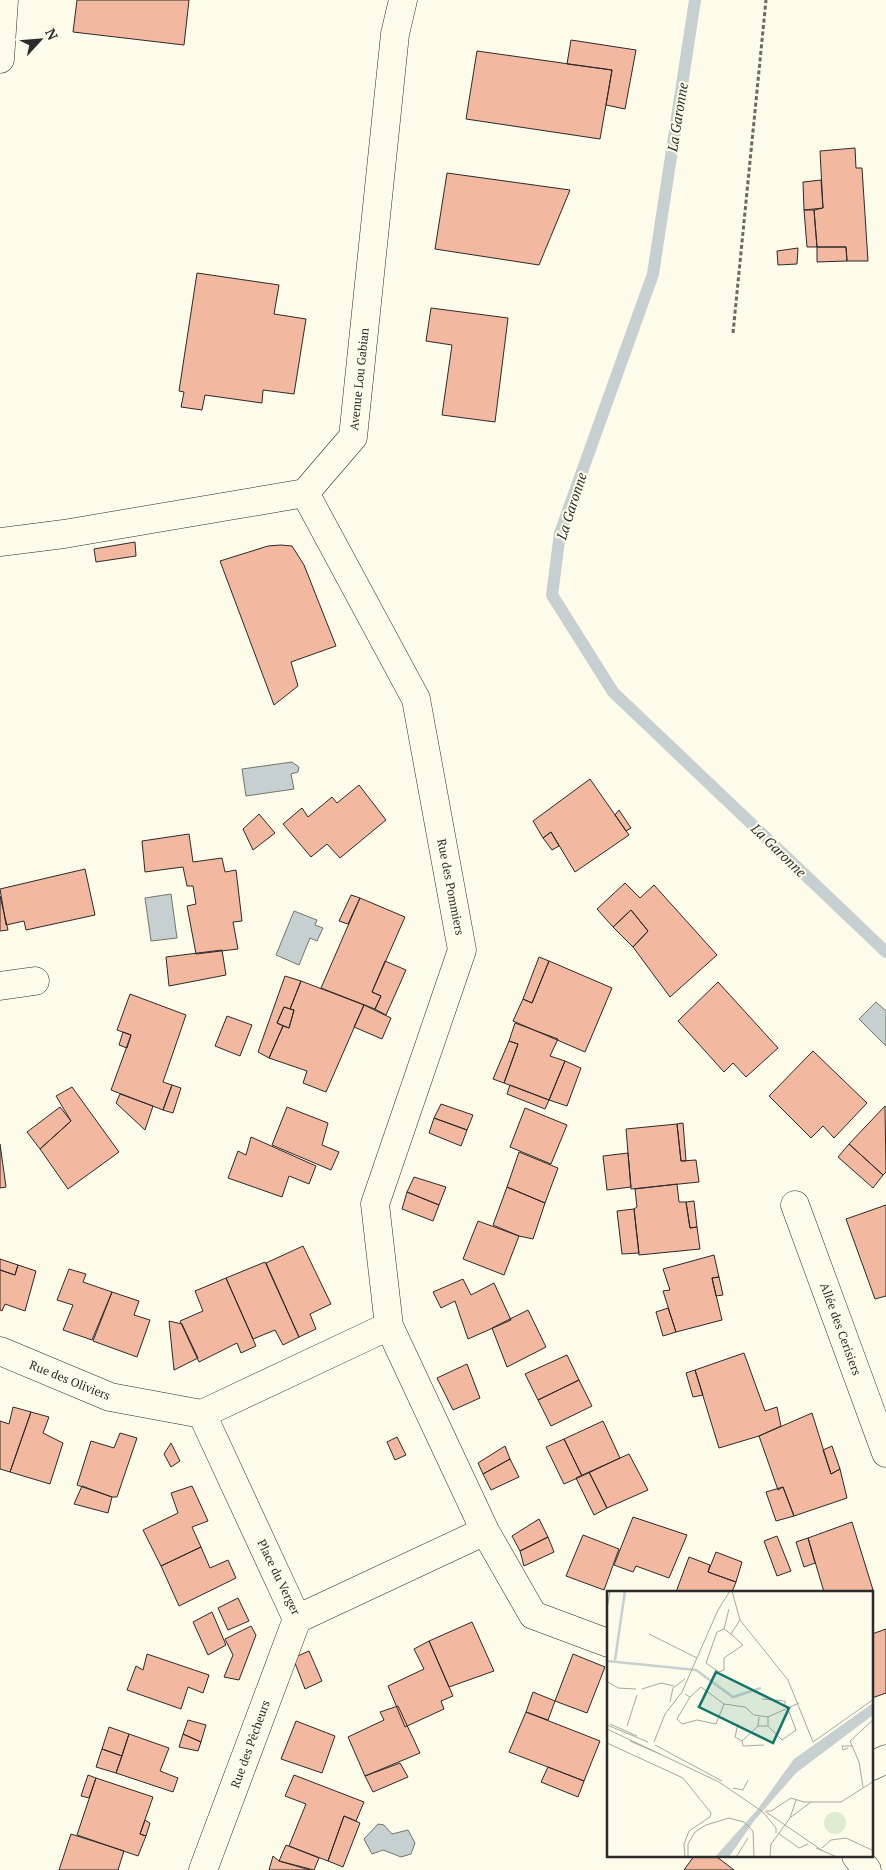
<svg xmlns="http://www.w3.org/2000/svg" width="886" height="1870" font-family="'PT Serif',serif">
<rect width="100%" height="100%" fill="#fdfbea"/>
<path fill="#c7d0d0" stroke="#74746e" d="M292 762 299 767 298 772 291 774 294 789 246 796 242 769Z
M171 894 177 938 151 941 145 898Z
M294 911 317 920 315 925 323 928 317 941 310 938 299 965 276 955Z
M876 1002 886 1011V1046L859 1019Z
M378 1824 384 1825 392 1834 408 1830 415 1843 411 1854 401 1857 383 1850 372 1854 364 1839Z"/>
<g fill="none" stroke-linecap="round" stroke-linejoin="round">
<path stroke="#c7d0d0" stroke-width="12" d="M695 0 653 274 560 533 552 595 613 692 886 952"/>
</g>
<path fill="#f2b8a0" stroke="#2b2b2b" d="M77 0H189L184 45 73 32Z
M571 40 636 50 625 109 606 105 612 70 567 64Z
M477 51 612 70 600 139 466 119Z
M855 148 856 168H862L868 261H847L846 247H817L814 210 823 208 820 151Z
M447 173 570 190 539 265 435 249Z
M821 180 823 208 804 210 803 182Z
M804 210H814L817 247H807Z
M817 247H846L847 261 817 262Z
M798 248 797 264 778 265 777 251Z
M197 273 279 285 274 314 306 319 294 394 263 390 262 403 205 395 202 410 181 407 184 392 179 391Z
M431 308 508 318 495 422 442 415 452 345 426 341Z
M135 542 136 556 96 562 94 549Z
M281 545 292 546 304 565 336 646 291 662 298 686 274 705 220 561 268 546Z
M590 779 629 835 575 872 551 832 543 838 533 821Z
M359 785 386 820 340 858 327 844 311 857 283 824 302 808 308 817 332 797 337 803Z
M619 810 631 828 626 831 615 815Z
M259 814 275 833 253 850 243 829Z
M551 832 559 846 552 850 543 838Z
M189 834 193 862 222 858 225 872 236 870 242 921 233 922 238 949 196 954 187 906 196 904 193 886H187L183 867 145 872 142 841Z
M85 869 95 915 26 930 24 921 6 925 0 889Z
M625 883 640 898 654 885 717 955 670 997 633 947 648 931 631 910 613 927 597 909Z
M351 895 360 898 348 924 339 921Z
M0 896 8 930 0 931Z
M360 898 405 917 372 992 381 996 375 1009 321 988Z
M631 910 648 931 633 947 613 927Z
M222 950 226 975 169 986 166 957Z
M539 957 549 961 532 1003 523 999Z
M385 961 406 970 386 1015 375 1009 381 996 372 992Z
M549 961 612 988 585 1052 513 1021 523 999 532 1003Z
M285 976 301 981 290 1009 284 1007 277 1023 283 1026 269 1058 258 1052Z
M301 981 364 1005 326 1092 303 1083 307 1071 269 1058 283 1026 289 1028 294 1010 290 1009Z
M718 982 778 1048 746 1077 733 1063 724 1072 678 1021Z
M130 994 186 1015 163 1082 172 1085 163 1110 111 1090 131 1035 117 1030Z
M364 1005 391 1018 382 1039 354 1027Z
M284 1007 294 1010 289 1028 277 1023Z
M227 1016 252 1025 240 1056 215 1046Z
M515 1023 558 1039 550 1056 565 1061 549 1100 504 1083 518 1044 509 1041Z
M123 1032 131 1035 127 1048 119 1045Z
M509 1041 518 1044 504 1083 493 1079Z
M813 1051 867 1103 834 1138 823 1126 811 1138 769 1096Z
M565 1061 581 1068 567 1106 549 1100Z
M172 1085 181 1088 173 1113 163 1110Z
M510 1085 549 1100 545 1109 507 1094Z
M72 1087 119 1152 68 1189 40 1149 71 1121 56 1096Z
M120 1094 153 1106 145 1130 116 1103Z
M441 1104 473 1115 467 1130 434 1118Z
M885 1106 886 1172 883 1175 849 1144Z
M60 1107 71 1121 40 1149 27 1132Z
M287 1107 328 1123 322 1145 339 1152 331 1170 272 1145Z
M525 1108 567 1125 551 1164 510 1147Z
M434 1118 467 1130 461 1146 429 1133Z
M683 1123 686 1161H681L677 1124Z
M677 1124 681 1161 696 1160 699 1182 631 1189 626 1129Z
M251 1137 316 1166 309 1184 289 1176 282 1197 228 1178 238 1151 246 1155Z
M0 1144 6 1187 0 1188Z
M849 1144 883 1175 873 1188 838 1157Z
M519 1152 558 1168 545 1203 507 1187Z
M628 1153 631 1187 607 1190 603 1156Z
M414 1177 446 1187 439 1205 407 1192Z
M677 1184 679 1202H686L690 1228 697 1227 700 1249 639 1255 634 1209 637 1207 635 1189Z
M507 1187 545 1203 533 1239 519 1236 493 1225Z
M407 1192 439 1205 433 1221 402 1209Z
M694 1201 697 1227 690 1228 686 1202Z
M886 1205V1296L875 1299 846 1219Z
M634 1209 639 1253 622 1254 617 1211Z
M478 1221 519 1236 504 1275 463 1259Z
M303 1246 331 1304 310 1314 316 1329 299 1337 266 1263Z
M714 1255 719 1277 712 1278 722 1320 676 1332 663 1291 670 1290 663 1269Z
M0 1259 18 1265 15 1275 0 1270Z
M265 1262 299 1337 283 1345 275 1330 253 1339 226 1278Z
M18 1265 36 1271 25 1311 5 1304 2 1311 0 1310V1270L15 1275Z
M69 1269 86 1274 83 1282 112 1292 92 1340 63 1330 73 1305 57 1300Z
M719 1277 723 1295 716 1296 712 1278Z
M226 1278 256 1346 241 1353 237 1343 199 1362 180 1321 203 1311 195 1291Z
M463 1279 471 1295 494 1283 511 1320 468 1339 455 1301 441 1308 433 1292Z
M112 1292 139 1301 134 1315 150 1320 137 1357 93 1341Z
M668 1308 676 1332 663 1336 656 1312Z
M528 1310 546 1347 507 1367 492 1328Z
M169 1321 182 1324 198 1358 174 1370Z
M744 1353 765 1411 777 1407 781 1426 759 1436 719 1448 695 1370Z
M567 1355 579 1380 538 1400 525 1374Z
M467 1364 480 1398 453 1410 437 1378Z
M695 1370 703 1395 693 1397 686 1373Z
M579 1380 592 1406 551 1426 538 1400Z
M13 1407 31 1412 10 1472 0 1469V1421L9 1424Z
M31 1412 49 1417 43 1433 63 1443 50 1484 10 1472Z
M812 1413 831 1474 840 1469 847 1498 794 1516 783 1487 778 1490 759 1436Z
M603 1421 620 1458 582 1476 564 1439Z
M120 1433 137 1438 117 1497H112L77 1485 91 1441 114 1448Z
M397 1437 406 1455 395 1460 387 1442Z
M564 1439 582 1476 564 1484 546 1447Z
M171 1443 180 1461 171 1467 164 1454Z
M505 1446 510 1459 483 1474 478 1463Z
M832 1446 840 1469 831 1474 823 1450Z
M629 1454 648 1490 607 1508 589 1472Z
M510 1459 519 1477 491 1490 483 1474Z
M589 1472 607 1508 594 1515 576 1478Z
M82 1486 112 1497 108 1513 74 1504Z
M192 1486 208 1521 192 1527 201 1547 161 1566 143 1530 178 1513 171 1493Z
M783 1487 794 1516 776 1521 766 1492Z
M633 1517 687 1535 669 1578 636 1566 633 1572 614 1565Z
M539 1519 548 1537 520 1551 512 1536Z
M852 1522 873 1590 865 1592H824L808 1538Z
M583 1535 619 1549 604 1590 566 1576Z
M777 1536 791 1571 777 1576 764 1541Z
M548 1537 554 1552 524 1566 520 1551Z
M808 1538 815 1563 804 1567 796 1542Z
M201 1547 210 1568 228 1560 236 1578 179 1606 161 1566Z
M716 1552 742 1562 736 1582 708 1572Z
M689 1557 710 1565 708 1572 736 1582 732 1592H676Z
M238 1598 249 1621 228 1630 218 1608Z
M212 1612 226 1645 208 1655 193 1622Z
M472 1622 494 1671 449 1687 429 1641Z
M251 1626 256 1635 239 1680 224 1677 233 1655 225 1639Z
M886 1629V1693L872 1698V1634Z
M429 1641 453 1696 441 1701 444 1709 405 1727 388 1686 424 1669 414 1649Z
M309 1651 322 1681 305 1689 293 1658Z
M147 1654 209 1675 203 1693 188 1687 181 1709 127 1690 136 1666 143 1670Z
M573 1654 605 1667 587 1713 555 1701Z
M533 1692 555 1701 548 1720 526 1712Z
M398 1706 420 1753 365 1776 348 1737 384 1720 380 1712Z
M526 1712 600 1741 584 1781 509 1752Z
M188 1720 206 1725 201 1742 183 1734Z
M296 1721 335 1736 322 1773 281 1759Z
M109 1727 129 1734 122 1756 102 1749Z
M129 1734 169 1748 160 1771 178 1778 173 1792 116 1773Z
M183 1734 201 1742 198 1751 179 1747Z
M102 1749 122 1756 116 1773 96 1767Z
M400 1763 408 1777 373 1792 365 1776Z
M548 1767 584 1781 578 1797 541 1782Z
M88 1775 96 1778 89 1798 81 1796Z
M294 1775 364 1802 356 1821 344 1816 328 1861 289 1846 306 1804 285 1796Z
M96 1778 153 1797 140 1834 146 1836 138 1856 77 1835Z
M344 1816 360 1823 343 1867 328 1861Z
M145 1820 150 1823 146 1836 140 1834Z
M71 1834 124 1851 118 1870H59Z
M286 1845 319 1858 314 1870 279 1861Z
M273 1856 279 1861 310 1870H269Z
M694 1856 717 1857 734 1870H684Z"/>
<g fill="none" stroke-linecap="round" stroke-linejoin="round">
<defs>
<path id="minor" d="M0 59 4 0
M305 493 416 699 462 950 375 1204 389 1326 485 1531 297 1619 202 1414 389 1326
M0 542 64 534 305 493 353 437 395 34 403 0
M0 986 35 981
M795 1205 886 1453
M0 1351 110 1397 202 1414
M485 1531 533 1615 608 1643
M872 1766 886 1759
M856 1856 867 1870
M203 1870 297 1619"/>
</defs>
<use href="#minor" stroke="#2b2b2b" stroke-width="29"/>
<path stroke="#6a6964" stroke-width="3" stroke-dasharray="4 2.5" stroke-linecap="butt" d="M733 333 766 0"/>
<use href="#minor" stroke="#fdfbea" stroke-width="28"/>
</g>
<g text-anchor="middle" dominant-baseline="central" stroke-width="4" stroke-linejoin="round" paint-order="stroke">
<g font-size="12" fill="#2b2b2b" stroke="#fdfbea">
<text transform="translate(359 379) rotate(-84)">Avenue Lou Gabian</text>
<text transform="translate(451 887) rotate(79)">Rue des Pommiers</text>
<text transform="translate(841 1329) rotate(70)">Allée des Cerisiers</text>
<text transform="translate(70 1380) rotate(22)">Rue des Oliviers</text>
<text transform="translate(279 1577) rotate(64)">Place du Verger</text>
<text transform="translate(250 1744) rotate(-70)">Rue des Pêcheurs</text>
</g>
<g font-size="14" font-style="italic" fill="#2b2b2b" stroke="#fdfbea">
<text transform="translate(677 117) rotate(-81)">La Garonne</text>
<text transform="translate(571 506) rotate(-72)">La Garonne</text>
<text transform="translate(779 850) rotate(44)">La Garonne</text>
</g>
</g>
<g transform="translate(607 1591)">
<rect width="266" height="266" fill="#fdfbea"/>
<path d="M217 232a11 11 0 1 1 22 0a11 11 0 1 1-22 0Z" fill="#deebd1"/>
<path d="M266 112V124L189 182 147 230 122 266H108L150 219 187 168Z" fill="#c7d0d0"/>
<path fill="none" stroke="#c7d0d0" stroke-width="2.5" d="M8 69 18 0M0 70 89 79 126 106 154 97"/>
<path fill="none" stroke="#a9a89e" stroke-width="1" d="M125 0 133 29 181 89 206 151 267 108M0 18 3 0M117 38 110 41 99 72 112 81 117 79V67L136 54 124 43M117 38 124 43 133 29M117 38 122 18M42 43 90 67M1 91 11 97 29 98M35 98 54 92 67 95M78 103 83 106 70 128 75 133 90 129 109 133 117 113M83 106 94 96 117 113M155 108 178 110V116M63 111 66 97 78 88M117 113 138 116 147 124 161 126V135H151L152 126M161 126 192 112M3 133 30 145M131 133 128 146 135 150M0 134 41 151M20 135 30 104M151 135 135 150 136 155 157 154M161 135 175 149 189 139 181 118M0 138 112 191 156 221 169 237V242M23 150 53 163M47 151 58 123 75 101 111 19 123 0M0 152 76 187 104 222 103 226 82 240 77 253 78 266M48 154 115 190M241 157 236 159 235 155H245M256 196 252 171 243 150 267 128M126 197 136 199 141 189M158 220H164L184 207 197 211H234L267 190M159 221 216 260M184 226 204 211M171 242 192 257 201 253M209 257 230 266M215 257 224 249 239 247 267 260M81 266V253L88 241 99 234 122 227 137 231 146 240 147 266M129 266 141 247M163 266 164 253 183 227 189 209"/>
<path fill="#0f766e" fill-opacity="0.15" stroke="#0f766e" stroke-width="2.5" d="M109 81 182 117 166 152 92 116Z"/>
<rect width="266" height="266" fill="none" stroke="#2b2b2b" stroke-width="2.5"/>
</g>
<g transform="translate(40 40) rotate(64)" stroke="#fdfbea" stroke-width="4" paint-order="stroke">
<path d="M0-4L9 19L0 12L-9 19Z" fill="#2b2b2b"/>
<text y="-8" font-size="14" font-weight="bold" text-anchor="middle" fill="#2b2b2b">N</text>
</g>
</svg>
